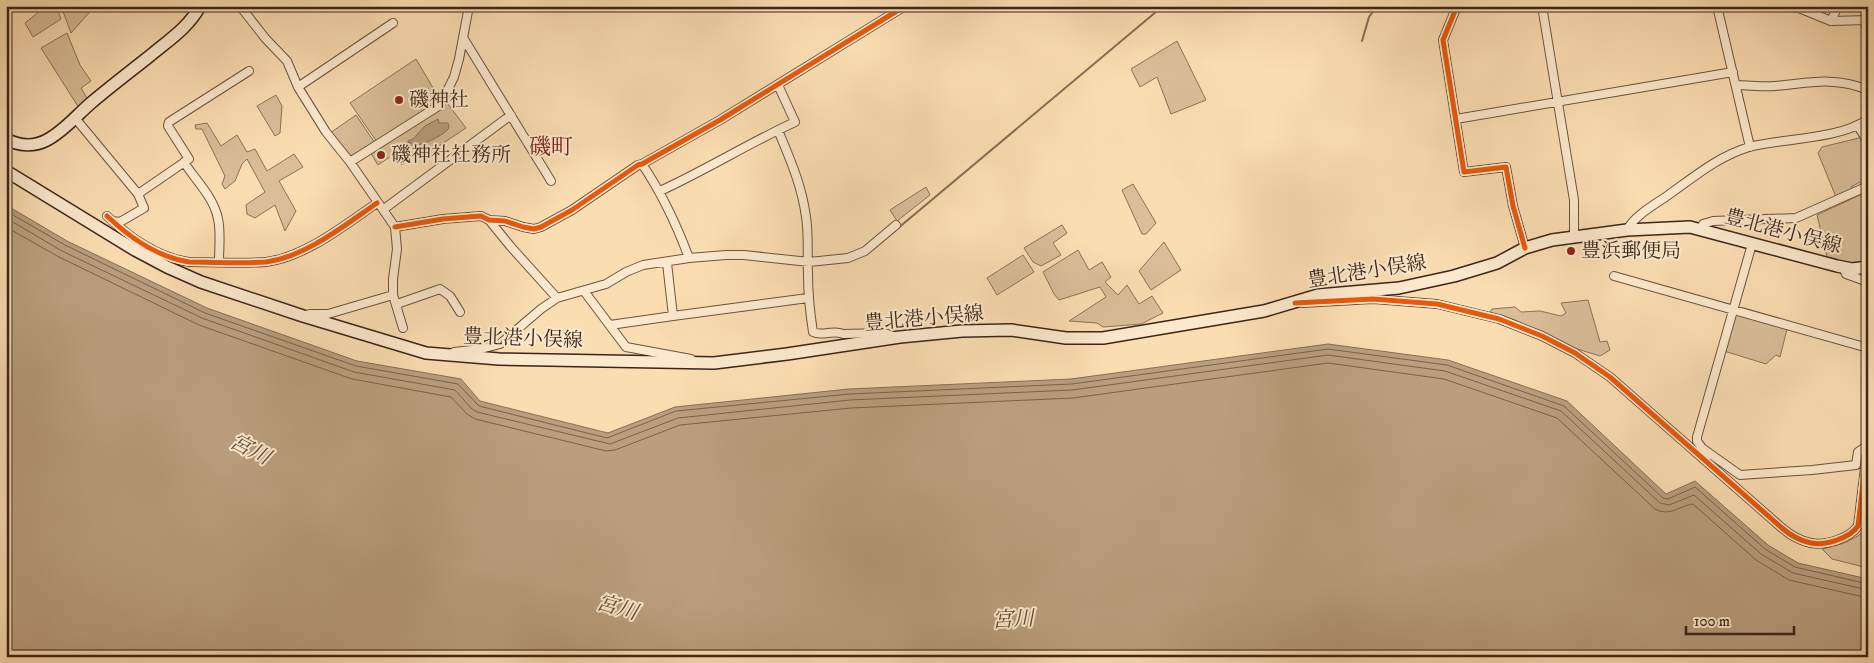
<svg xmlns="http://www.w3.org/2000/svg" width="1874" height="663" font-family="'IM FELL DW Pica','Noto Serif JP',serif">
<rect width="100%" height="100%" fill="#fbddb2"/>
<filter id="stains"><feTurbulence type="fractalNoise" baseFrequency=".004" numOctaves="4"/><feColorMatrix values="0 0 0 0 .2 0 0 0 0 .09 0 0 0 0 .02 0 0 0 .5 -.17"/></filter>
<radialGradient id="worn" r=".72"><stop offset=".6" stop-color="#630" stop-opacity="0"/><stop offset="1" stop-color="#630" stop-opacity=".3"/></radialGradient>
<path fill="#dabe98" stroke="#8a7259" d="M46 6H56L61 19 33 37 25 23Z
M61 6H95L71 33Z
M67 33 80 65 91 81 81 88 88 100 79 108 41 48Z
M1177 41 1206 100 1171 114 1157 77 1140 87 1131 69Z
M416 59 439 98 437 103 377 142 350 103Z
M276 95 282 106 280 133 275 136 257 106Z
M446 104H448L466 128 416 161 413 157 401 165 394 154 378 165 370 152Z
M356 115 375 143 352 158 349 157 330 133Z
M207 123 221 146 237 135 247 152 255 149 267 171 294 154 303 167 279 181 296 211 285 231 275 205 255 218 247 214 246 205 265 192 247 159 242 164 235 181 225 189 222 184 225 176 202 129H196L195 125Z
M1863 137 1868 145V183L1862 185 1860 182 1851 187 1852 189 1836 197 1818 153 1822 147Z
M1133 184 1156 223 1146 234H1142L1122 190Z
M926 187 930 195 897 221 890 210Z
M1862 194 1868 207V260L1853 264 1827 257 1817 215Z
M1062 225 1067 233 1053 243 1061 255 1041 266 1033 262 1024 248Z
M1164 242 1181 270 1151 290 1139 271Z
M1078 250 1089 270 1102 262 1111 277 1105 282 1118 295 1127 285 1139 304 1152 296 1163 313 1141 324 1103 327 1097 323 1069 321 1106 297 1100 287 1059 300 1054 294 1043 272Z
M1023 255 1034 272 997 295 987 278Z
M1588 300 1600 342 1607 341 1610 350 1600 356 1571 347 1515 320 1490 312 1492 309 1515 307 1521 312 1540 311 1561 316 1566 313 1561 303Z
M1734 313 1787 329 1780 357 1776 355 1766 364 1724 351Z
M1868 529V568L1832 559 1822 549C1844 544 1849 542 1868 529Z"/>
<path fill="#ba9e7e" stroke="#876e56" d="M438 119 439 123H448L449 128C439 139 423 144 410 147L408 141 413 139 425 126Z
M6 205 67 241 207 308 357 361 461 379 480 401 608 433 675 407 849 389 1071 379 1328 344 1448 360 1567 401 1666 494 1695 481 1768 545 1798 563 1868 579V657H6Z"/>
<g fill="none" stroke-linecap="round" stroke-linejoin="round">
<path stroke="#7a624c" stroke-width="1" d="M6 211 65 245 205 313 356 366 458 384 479 406 607 438 676 411 850 394 1072 384 1328 349 1447 365 1564 406 1663 498 1668 499 1695 487 1765 549 1795 567 1868 584
M6 218 62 251 202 318 354 372 455 390 472 409 477 412 610 444 678 418 850 400 1072 390 1328 355 1445 371 1561 411 1660 503 1669 505 1694 495 1761 554 1793 573 1868 590
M6 227 59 257 199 325 352 379 451 397 467 414 475 419 606 451 615 450 680 425 851 408 1073 398 1328 363 1444 379 1557 418 1655 509C1670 517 1679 506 1693 504L1756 560 1789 580 1868 598"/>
<path stroke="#876e56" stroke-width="2" d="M1362 41 1369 17 1377 6
M397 146 410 143
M872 250 1163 6"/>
<defs>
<path id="street" d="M240 6 265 38 287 61 298 87 326 132 350 162 395 227 397 249 393 279V295L403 328
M1457 6 1443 40 1464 172 1506 167 1513 206 1525 248
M1542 6 1574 200V237
M1717 6 1750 147
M1782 6 1799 8 1831 21 1868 20
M1865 20 1868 36
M1831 21 1838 6
M464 39 551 181
M1736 85C1749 85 1762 87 1775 86 1808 83 1835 76 1868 90
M298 87 393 23
M75 118 138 194
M1456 119 1733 72
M1858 126 1868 142
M778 130C790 159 802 186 806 217 809 236 807 255 808 274 808 294 810 313 813 332 822 337 833 329 843 334L884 333 894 336
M184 162C195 180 214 197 218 219 221 232 219 248 219 261
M350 162 440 105 454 77 459 59 469 6
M642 164C663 195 676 223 689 258
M660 191C706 170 749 143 795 122L778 85
M384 209 511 115
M107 216C129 237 157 257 189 262 213 262 242 264 266 262 305 257 345 225 377 203
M489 220 511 247 557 298
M112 221 120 222 144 208 138 194 189 159 168 126 169 122 249 71
M395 227 443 219 481 216 489 220 505 221 523 227 534 229 541 227 572 210 638 165 642 164 720 120 905 6
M1700 229 1703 224 1713 221 1796 218 1868 186
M1627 230C1634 216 1654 205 1667 196 1694 177 1717 157 1749 147 1783 138 1839 140 1868 119
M667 263 673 316 808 298
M1843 267 1846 274 1868 282
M1614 276 1868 348
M584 291 626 347 691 359
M1303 303 1373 299 1437 304 1499 319 1542 336 1575 353 1610 377 1782 528C1790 535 1801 541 1811 543 1825 546 1850 538 1858 526L1866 459 1868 455
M397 304 440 289 450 296 460 312
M306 315 310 314H328L393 295
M610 325 673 316
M454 352 481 349 500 344 541 309 557 298 606 284 626 272 643 265 689 258 726 255H744L809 262 848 258 865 251 896 225
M1702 448 1740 475 1812 470 1856 465 1858 452 1868 445
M1706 460 1702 448 1697 441V437L1752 244"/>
<path id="secondary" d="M6 139C19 146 34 147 47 140 64 131 77 115 91 103 111 86 131 71 151 55 169 40 189 27 200 6
M6 171 135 250 167 267 201 282 303 316 426 353 499 359 714 363 787 354 900 337 962 331 1011 330 1066 338H1103L1264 311 1318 295 1399 288 1454 276 1497 263 1525 248 1552 240 1627 230 1690 227 1837 266 1852 269 1868 267"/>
</defs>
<use href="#street" stroke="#6b5340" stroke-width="10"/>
<use href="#secondary" stroke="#3b251a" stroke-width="14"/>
<use href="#street" stroke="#fce9cd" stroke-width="8"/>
<use href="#secondary" stroke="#fce9cd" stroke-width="11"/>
<defs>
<path id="cycleway" d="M1457 6 1443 40 1464 172 1506 167 1513 206 1525 248
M107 216C129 237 157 257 189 262 213 262 242 264 266 262 305 257 345 225 377 203
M395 227 443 219 481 216 489 220 505 221 523 227 534 229 541 227 572 210 638 165 642 164 720 120 905 6
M1295 303 1373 299 1437 304 1499 319 1542 336 1575 353 1610 377 1782 528C1790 535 1801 541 1811 543 1825 546 1850 538 1858 526L1866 459 1868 455"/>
</defs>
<use href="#cycleway" stroke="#fce9cd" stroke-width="8"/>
<use href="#cycleway" stroke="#e8590c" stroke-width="5"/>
</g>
<g fill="#8f2418" stroke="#fce9cd" stroke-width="2">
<circle cx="399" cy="100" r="5"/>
<circle cx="381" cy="155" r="5"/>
<circle cx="1571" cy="251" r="5"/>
</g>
<g text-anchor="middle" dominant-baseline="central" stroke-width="4" stroke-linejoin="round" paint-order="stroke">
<g font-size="20" fill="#3b251a" stroke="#fce9cd" text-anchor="start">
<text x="409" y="100">磯神社</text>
<text x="391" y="155">磯神社社務所</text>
<text x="1581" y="251">豊浜郵便局</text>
</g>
<g font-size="20" fill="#3b251a" stroke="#fce9cd">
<text transform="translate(1783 232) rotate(15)">豊北港小俣線</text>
<text transform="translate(1367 272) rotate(-9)">豊北港小俣線</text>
<text transform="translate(924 319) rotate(-5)">豊北港小俣線</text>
<text transform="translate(523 339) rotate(2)">豊北港小俣線</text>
</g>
<g font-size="21" font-style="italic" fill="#614938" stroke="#fce9cd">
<text transform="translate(250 450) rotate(27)">宮川</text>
<text transform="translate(617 608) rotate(16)">宮川</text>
<text transform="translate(1013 620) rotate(-3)">宮川</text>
</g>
<g font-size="22" fill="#7a1f14" stroke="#fce9cd">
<text x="551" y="147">磯町</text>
</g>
</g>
<rect width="1874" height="663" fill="none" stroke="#fbddb2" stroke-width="25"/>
<rect x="8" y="8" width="1859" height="648" fill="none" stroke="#3b251a" stroke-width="2.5"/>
<rect x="12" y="12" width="1849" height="638" fill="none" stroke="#3b251a"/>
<path d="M1686 626v8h108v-8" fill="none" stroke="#3b251a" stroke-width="2.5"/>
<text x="1694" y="626" font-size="15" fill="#3b251a" stroke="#fce9cd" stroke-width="4" paint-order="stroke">100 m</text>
<rect width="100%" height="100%" filter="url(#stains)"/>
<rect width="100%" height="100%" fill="url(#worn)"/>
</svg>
